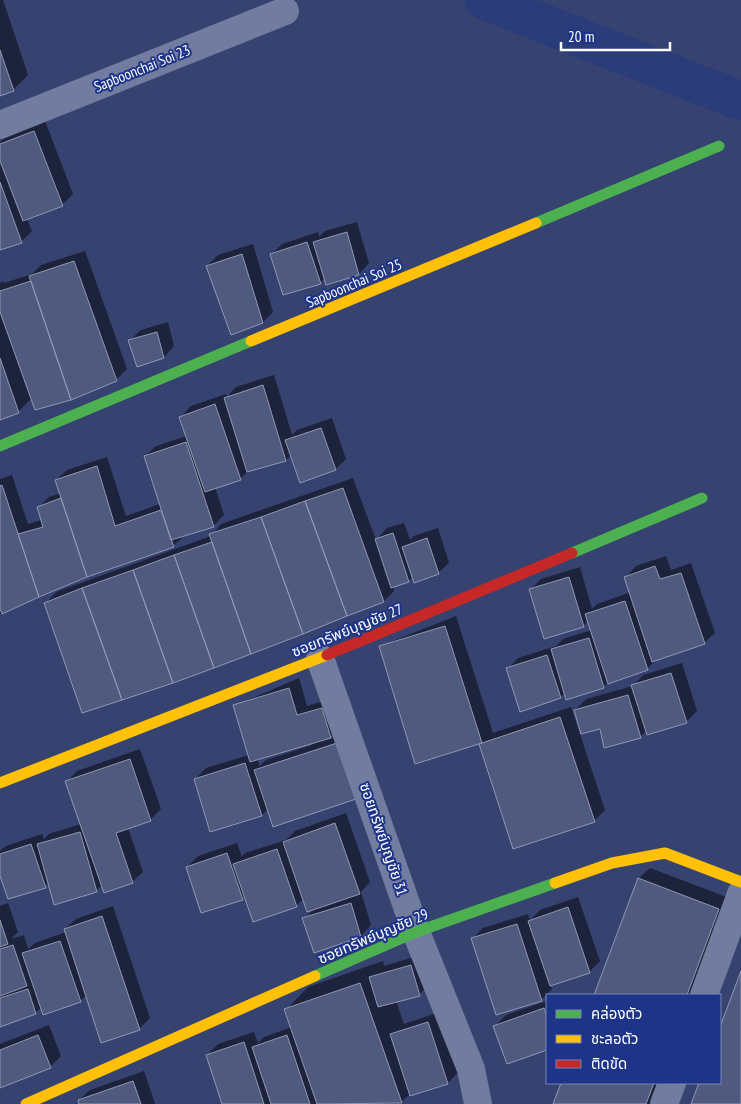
<svg xmlns="http://www.w3.org/2000/svg" width="741" height="1104" font-family="'PT Sans Narrow','Noto Sans Thai',sans-serif">
<rect width="100%" height="100%" fill="#364270"/>
<path fill="#0007" fill-rule="evenodd" d="M0 0H3L28 75 13 90 0 95Z
M45 121 73 194 62 205 27 219 32 231 21 242 0 249V142L7 136Z
M357 222 369 263 359 274 325 278 320 283 271 255 282 244 318 232 319 237 325 231Z
M253 244 273 312 263 322 207 266 218 255Z
M85 251 127 369 116 380 32 398 18 412 0 418V283L4 281V283L32 274 41 265Z
M168 322 174 346 164 357 130 340 141 330Z
M274 375 292 435 297 430 332 418 346 459 336 469 301 482 291 455 286 460 249 470 240 479 215 487 224 515 213 526 184 536 173 546 86 576 0 614V479L12 475 28 524 42 520 38 508 49 497 61 493 56 480 67 470 107 457 126 516 160 504 145 456 156 446 187 436 181 417 191 406 226 394 227 397 236 387Z
M353 478 376 540 387 528 404 523 410 540 414 536 438 528 449 563 438 573 413 577 409 581 393 586 394 591 384 601 46 603 56 592 211 536 221 524Z
M666 556 671 570 691 563 715 633 704 643 657 659 647 669 608 683 603 687 566 692 561 697 521 710 508 669 518 658 556 646 563 639 592 630 588 621 583 626 530 590 541 579 580 567 592 609 597 604 631 592 626 577 636 566Z
M456 616 493 733 571 707 605 810 594 821 514 847 480 742 380 646Z
M682 663 697 711 686 722 647 730 640 737 600 728 575 710 586 699 633 686 643 675Z
M299 678 307 706 333 698 341 726 328 739 348 733 262 815 195 779 206 768 249 755 234 706ZM312 742V745L266 760 260 766 257 759Z
M140 749 161 809 150 820 128 828 143 872 132 882 102 885 96 891 49 882 45 886 0 872V851L6 846 42 834 44 839 49 834 81 824 66 782 77 771Z
M346 813 370 882 361 892 371 925 361 936 304 919 314 909 304 898 296 906 245 895 242 899 187 867 198 856 237 843 242 857 245 853 286 840 295 831Z
M650 868 729 898 693 995H595L639 878Z
M578 897 600 961 589 972 550 985 552 989 541 1000 473 938 483 928 528 914 530 920 540 910Z
M8 903 18 932 11 939 24 935 28 949 35 943 66 932 65 929 76 919 113 906 150 1018 139 1029 87 995 80 1001 42 1007 35 1013 0 1025V906Z
M421 955 430 984 419 995 396 1001 404 1024 439 1012 458 1072 448 1083 411 1093 401 1102 396 1104H224L207 1055 218 1044 254 1032 258 1043 264 1037 292 1027 286 1010 308 987 383 961 384 966Z
M741 975V1104H692L700 1083H720V1031Z
M547 1001V1048L507 1063 495 1026 506 1015Z
M49 1025 61 1056 51 1066 0 1086V1044Z
M144 1071 155 1104H81L79 1100 90 1090Z
M562 1083H660L652 1104H554Z"/>
<g fill="none" stroke-linecap="round" stroke-linejoin="round">
<path stroke="#2a3c7a" stroke-width="39" d="M484 0 741 101"/>
</g>
<path fill="#505a7f" stroke="#9198b3" d="M0 50 14 91 0 96Z
M34 131 63 206 23 221 0 161V144Z
M0 182 22 243 0 250Z
M347 232 359 275 326 285 313 242Z
M307 242 321 284 283 295 270 254Z
M242 254 263 323 231 335 206 266Z
M74 261 117 381 71 400 29 276Z
M31 281 71 400 35 410 0 312V291Z
M157 332 164 358 137 367 128 340Z
M0 358 19 413 0 420Z
M263 385 286 461 247 472 224 398Z
M215 404 241 480 205 492 179 417Z
M321 428 336 470 300 483 285 440Z
M186 442 214 527 171 540 144 456Z
M97 466 115 526 161 510 174 547 87 577 55 480Z
M2 485 39 597 2 614 0 609V486Z
M343 488 384 602 347 616 305 501Z
M61 498 87 577 39 597 18 534 43 527 37 507Z
M305 501 347 616 303 634 261 517Z
M261 517 303 634 251 654 209 534Z
M393 533 409 582 391 588 375 539Z
M427 538 439 574 414 583 402 547Z
M212 542 251 654 214 668 174 555Z
M174 555 214 668 173 683 133 570Z
M655 566 660 579 681 573 705 644 652 662 624 577Z
M133 570 173 683 122 700 82 588Z
M569 577 584 627 544 639 529 589Z
M82 588 122 700 82 713 44 603Z
M625 601 648 670 608 684 585 614Z
M445 626 482 743 415 764 379 646Z
M589 638 604 688 566 700 551 649Z
M547 655 561 698 520 712 506 668Z
M671 673 687 723 647 735 631 685Z
M289 688 297 715 322 708 331 738 250 762 233 705Z
M628 695 641 738 604 748 600 729 581 734 574 710Z
M560 717 595 822 513 849 479 744Z
M337 743 356 799 273 827 254 770Z
M130 759 151 821 116 833 133 883 104 893 65 781Z
M245 763 262 816 210 832 194 779Z
M335 823 360 894 307 912 283 842Z
M80 832 97 892 54 905 37 844Z
M31 844 46 888 8 899 0 876V854Z
M277 849 297 907 253 922 233 864Z
M227 853 243 900 201 913 186 867Z
M638 878 719 909 687 995H594Z
M351 903 361 937 314 953 302 918Z
M568 907 590 973 550 986 528 921Z
M102 916 140 1030 101 1043 64 929Z
M0 920 8 944 0 947Z
M517 924 542 1001 496 1015 471 938Z
M60 941 81 1002 43 1015 22 953Z
M13 945 27 986 0 996V949Z
M411 965 420 996 378 1007 369 977Z
M741 971V1104H691L699 1083H720V1027Z
M360 983 402 1103 317 1104 284 1009Z
M28 989 36 1014 0 1027V998Z
M544 1008 547 1017V1050L507 1064 493 1026Z
M428 1022 448 1084 410 1096 390 1034Z
M38 1035 51 1068 0 1088V1050Z
M287 1035 310 1104H271L252 1047Z
M244 1042 264 1104H222L206 1055Z
M133 1081 141 1104H79L78 1100Z
M561 1083H654L646 1104H553Z"/>
<g fill="none" stroke-linecap="round" stroke-linejoin="round">
<path stroke="#727c9e" stroke-width="28" d="M0 125 285 11
M320 658 416 932 471 1069 478 1104
M704 995 741 894
M664 1104 672 1083"/>
<path stroke="#4caf50" stroke-width="11" d="M536 223 719 146
M0 446 251 341
M572 553 702 498
M315 976 416 932 555 883"/>
<path stroke="#ffc107" stroke-width="11" d="M251 341 536 223
M0 783 327 655
M555 883 612 863 665 853 741 882
M26 1104 315 976"/>
<path stroke="#c62828" stroke-width="11" d="M327 655 572 553"/>
</g>
<g text-anchor="middle" dominant-baseline="central" stroke-width="4" stroke-linejoin="round" paint-order="stroke">
<g font-size="15" fill="#fff" stroke="#1d3489">
<text transform="translate(142 68) rotate(-22)">Sapboonchai Soi 23</text>
<text transform="translate(354 283) rotate(-23)">Sapboonchai Soi 25</text>
<text transform="translate(347 630) rotate(-22)">ซอยทรัพย์บุญชัย 27</text>
<text transform="translate(384 839) rotate(71)">ซอยทรัพย์บุญชัย 31</text>
<text transform="translate(373 936) rotate(-23)">ซอยทรัพย์บุญชัย 29</text>
</g>
</g>
<rect x="546" y="994" width="175" height="90" fill="#1d3489" stroke="#7785b8"/>
<rect x="556" y="1010" width="25" height="8" fill="#4caf50" stroke="#7785b8"/>
<text x="591" y="1019" font-size="15" fill="#ffffff">คล่องตัว</text>
<rect x="556" y="1035" width="25" height="8" fill="#ffc107" stroke="#7785b8"/>
<text x="591" y="1044" font-size="15" fill="#ffffff">ชะลอตัว</text>
<rect x="556" y="1060" width="25" height="8" fill="#c62828" stroke="#7785b8"/>
<text x="591" y="1069" font-size="15" fill="#ffffff">ติดขัด</text>
<path d="M561 42v8h109v-8" fill="none" stroke="#ffffff" stroke-width="2.5"/>
<text x="568" y="42" font-size="15" fill="#ffffff" stroke="#1d3489" stroke-width="4" paint-order="stroke">20 m</text>
</svg>
